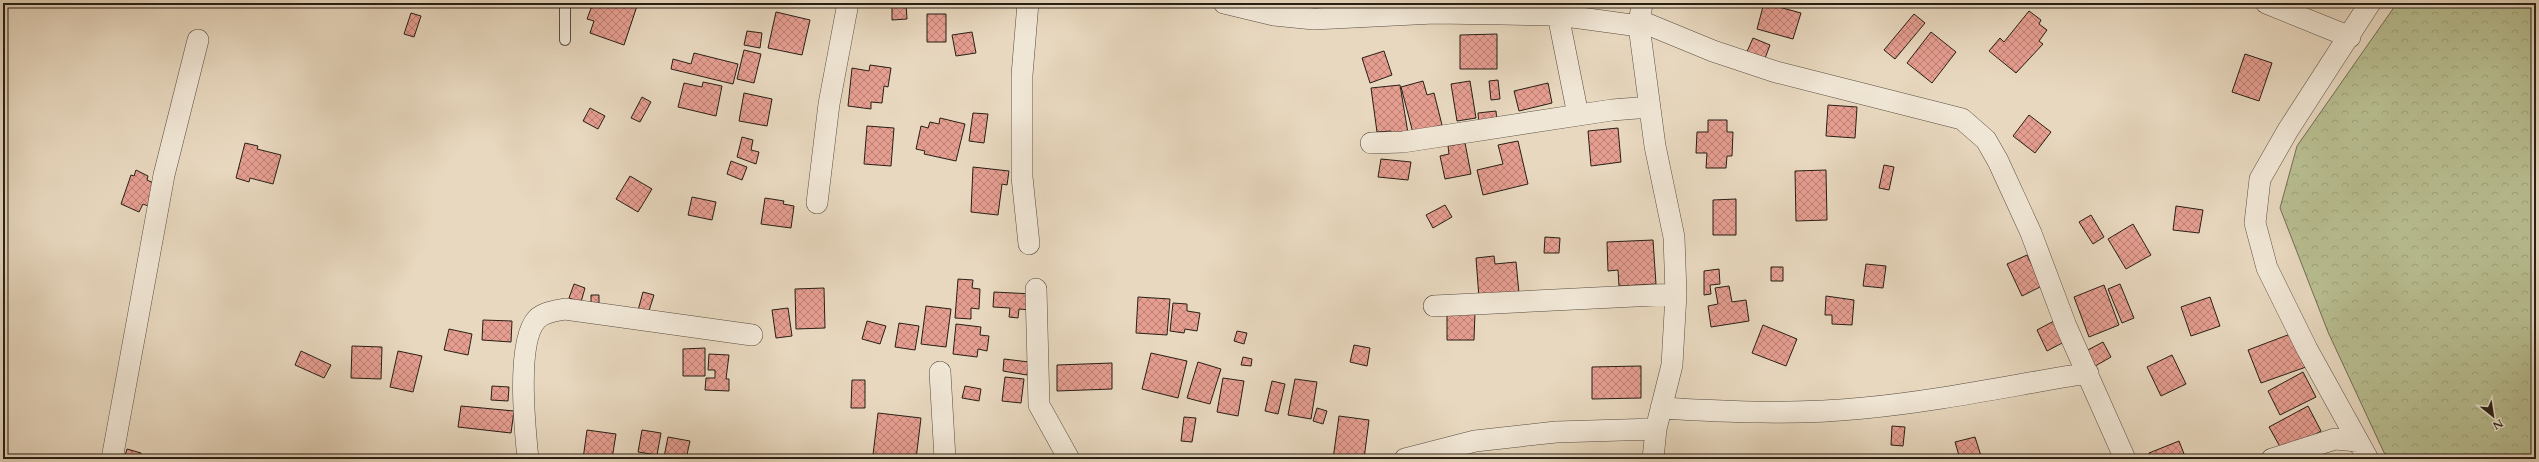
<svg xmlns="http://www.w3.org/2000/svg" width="2539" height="462" font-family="Cardo,serif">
<defs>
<pattern id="forest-crowns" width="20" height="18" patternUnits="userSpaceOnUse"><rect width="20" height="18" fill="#b8be91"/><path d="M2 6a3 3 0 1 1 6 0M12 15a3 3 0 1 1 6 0" fill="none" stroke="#9ea37c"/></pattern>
<pattern id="building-cross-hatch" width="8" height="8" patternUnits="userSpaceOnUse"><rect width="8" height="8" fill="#e69e91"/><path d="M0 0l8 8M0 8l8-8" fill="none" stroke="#ba8075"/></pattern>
</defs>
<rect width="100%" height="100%" fill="#e8d8bf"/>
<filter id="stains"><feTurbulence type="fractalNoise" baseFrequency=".005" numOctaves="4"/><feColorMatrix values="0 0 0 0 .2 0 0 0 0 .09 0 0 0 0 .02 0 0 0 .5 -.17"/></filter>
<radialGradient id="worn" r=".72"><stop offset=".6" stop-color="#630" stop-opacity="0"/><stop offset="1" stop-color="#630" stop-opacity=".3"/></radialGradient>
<path fill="url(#forest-crowns)" stroke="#706e53" d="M2397 3H2536V459H2387L2328 332 2280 208 2297 146Z"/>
<path fill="url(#building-cross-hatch)" stroke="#271f15" d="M593 3H638L624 45 590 33 594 21 587 19Z
M1764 3 1801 13 1793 39 1757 29Z
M906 4 907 19 892 20V5Z
M2029 11 2041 20 2039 24 2047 30 2039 41 2043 44 2016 73 1989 51 2000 38 2004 42Z
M776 12 810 20 802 55 768 48Z
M411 13 421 16 414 37 404 34Z
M927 14H946V42H927Z
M1914 14 1925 23 1895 59 1884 50Z
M747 31 762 33 760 48 744 45Z
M972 32 976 53 956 56 952 35Z
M1931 32 1956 52 1932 83 1907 63Z
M1497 34V69H1460V35Z
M1753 38 1770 45 1764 61 1746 54Z
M744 50 761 54 754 83 737 79Z
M1384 51 1392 75 1370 83 1362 58Z
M694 53 738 64 733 84 671 69 673 59 691 64Z
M2245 54 2272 63 2259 101 2232 92Z
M870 65 891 68 888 87 884 86 882 103 871 102V109L848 106 852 68 869 71Z
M1498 80 1500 99 1491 100 1489 81Z
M1423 81 1427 95 1434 93 1442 125 1413 133 1401 87Z
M1470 81 1476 118 1457 121 1451 84Z
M703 82 722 86 716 116 678 107 684 83 702 87Z
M1548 83 1552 103 1519 111 1514 91Z
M1400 85 1408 133 1392 135 1391 131 1377 132 1371 88Z
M744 93 772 99 767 126 739 121Z
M642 97 651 102 640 122 631 118Z
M1828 105 1857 107 1855 138 1826 136Z
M590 108 605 116 598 129 583 121Z
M1496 111 1497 122 1479 125 1478 113Z
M973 113 988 114 984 143 969 141Z
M2029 115 2051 132 2035 153 2013 136Z
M940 118 965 124 956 161 924 154 925 151 916 149 921 126 928 128 930 122 939 124Z
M1708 120H1727V132H1733L1732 156H1727L1726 168H1706L1707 153H1696L1697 132H1708Z
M867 126 894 128 891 166 864 164Z
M1618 128 1621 162 1591 166 1588 131Z
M742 137 753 140 751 150 759 152 756 164 737 157Z
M1518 141 1528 184 1483 195 1477 170 1503 164 1498 145Z
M245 143 258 146 257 149 281 155 273 184 250 178 249 182 236 178Z
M1465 143 1471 174 1445 179 1440 156 1449 154 1448 146Z
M1381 159 1411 162 1408 180 1378 177Z
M731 161 747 167 742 180 727 174Z
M1884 165 1894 167 1889 190 1879 188Z
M973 167 1009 171 1007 185 1002 184 998 215 971 212Z
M136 170 148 176 147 180 158 185 148 206 143 204 139 212 121 204 131 175 134 176Z
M1826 170 1827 220 1796 221 1795 171Z
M630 176 652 189 638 212 616 199Z
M692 197 716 202 712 220 688 215Z
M765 198 784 201 783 204 794 206 791 228 761 224Z
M1736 199V235H1713V200Z
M1445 205 1452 217 1433 228 1426 215Z
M2176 206 2203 210 2199 233 2173 230Z
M2091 215 2104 237 2093 244 2079 222Z
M2133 224 2151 255 2126 269 2108 239Z
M1545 237 1560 238 1559 253H1544Z
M1653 240 1656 284 1619 286 1618 270 1608 271 1607 242Z
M2027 255 2042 286 2022 296 2007 264Z
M1494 256 1495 264 1516 262 1519 293 1479 298 1476 258Z
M1866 264 1886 266 1883 288 1863 286Z
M1771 267H1783V281H1771Z
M1719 269 1720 284 1710 285 1711 294 1704 295V271Z
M958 279 973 280 972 288 980 289 979 309 971 308V319L955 318Z
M574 284 585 288 581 302 569 298Z
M2120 284 2134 318 2122 323 2108 289Z
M2104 285 2119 325 2089 337 2074 297Z
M1729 286 1732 302 1746 300 1749 321 1711 327 1708 306 1718 304 1715 288Z
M824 288 825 328 796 329 795 289Z
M643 292 654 295 647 317 637 314Z
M994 292 1033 294 1031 310 1019 309 1018 318 1009 317 1010 308 993 307Z
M591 295H599V308L591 307Z
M1826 296 1854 300 1852 325 1832 324V315H1825Z
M1138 297 1170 299 1167 335 1136 333Z
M2210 297 2220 326 2191 336 2181 307Z
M1173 303 1187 304V311L1200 313 1197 331 1185 329 1184 333 1170 331Z
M926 306 951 309 946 347 921 344Z
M788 308 792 336 776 338 772 310Z
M1475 312 1474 340H1447V314Z
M483 320 512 321 511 342 482 340Z
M867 321 886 326 880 344 862 339Z
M2054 321 2064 342 2047 351 2037 330Z
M899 323 919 326 915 350 895 347Z
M956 324 981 327 980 335 989 336 987 351 978 349 977 357 953 354Z
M1763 325 1797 339 1786 366 1752 353Z
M449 329 472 334 468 355 444 350Z
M1237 331 1247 333 1244 344 1234 341Z
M2293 333 2306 367 2261 383 2248 350Z
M2103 342 2111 357 2090 369 2082 353Z
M1354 345 1370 348 1367 366 1350 362Z
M352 346 382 347 381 379 351 378Z
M705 348V376H683V349Z
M301 351 331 365 324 378 295 365Z
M398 351 422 356 413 392 390 387Z
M1151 353 1187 361 1178 398 1142 389Z
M709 354 729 355 726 379H729V391L705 390 706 378H715V370H708Z
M2172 355 2186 384 2161 396 2147 367Z
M1243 357 1252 359 1251 366 1241 365Z
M1004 359 1029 362 1027 375 1003 371Z
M1198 362 1221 369 1210 404 1187 398Z
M1112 363V389L1057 391V365Z
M1641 366V398L1592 399V367Z
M2303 372 2316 397 2280 415 2268 391Z
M1005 377 1024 379 1021 403 1002 401Z
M1223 378 1244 381 1238 416 1217 412Z
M1295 379 1317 382 1311 419 1288 415Z
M852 380H865V408H851Z
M1272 381 1285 384 1278 414 1265 411Z
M492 386 509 387 508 401 491 400Z
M965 386 981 389 979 401 962 398Z
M461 406 514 411 511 433 458 427Z
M2308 406 2321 431 2283 452 2269 427Z
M1317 408 1327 411 1323 424 1313 421Z
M878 413 921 418 916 459 873 455Z
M1339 416 1369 420 1364 459H1333Z
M1184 417 1196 418 1192 442 1181 441Z
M1892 426 1905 427 1903 446 1891 445Z
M587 430 616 434 612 459H583Z
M642 430 661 433 657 455 638 452Z
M668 437 690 441 686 459 664 457Z
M1975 437 1982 459H1960L1955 442Z
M2179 441 2186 459H2151L2149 453Z
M127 449 141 453 140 459H124Z
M498 455 520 457 519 459H498Z
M1782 456 1795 459H1781Z
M1508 457V459H1494V458Z"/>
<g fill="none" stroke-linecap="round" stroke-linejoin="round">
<defs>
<path id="service" d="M565 40V3"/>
<path id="minor" d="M1028 3 1022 75V177L1029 244
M1224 3 1274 15 1314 19 1434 13 1502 14 1558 15 1639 26
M1642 3 1639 26 1655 146 1674 237 1676 294 1672 365 1656 429 1653 459
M2266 3 2350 37
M1558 15 1578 115
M1640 21 1713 51 1776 72 1962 119 1986 140 1998 161 2031 233 2066 326 2125 459
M1371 143 1403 142 1612 110 1650 107
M817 203 829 104 848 3
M1036 289 1039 405 1069 459
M1434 306 1676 294
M940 372 945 459
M1661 408C1728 412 1797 415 1864 408 1939 401 2013 385 2088 373
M112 459 164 175 198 40
M528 459C525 430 516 341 537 319 544 312 556 311 565 309L752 335
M1405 459 1475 441 1556 432 1656 429
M2272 459 2335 439 2358 441
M2368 459 2307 349 2267 268 2255 223 2260 179 2288 130 2370 3"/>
</defs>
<use href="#service" stroke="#574d40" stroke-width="12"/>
<use href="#minor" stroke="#574d40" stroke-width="22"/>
<use href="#service" stroke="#f0e6d5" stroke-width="10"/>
<use href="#minor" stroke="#f0e6d5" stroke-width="21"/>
</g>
<rect width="2539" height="462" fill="none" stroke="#e8d8bf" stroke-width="16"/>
<rect x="4" y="4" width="2531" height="454" fill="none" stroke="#271f15" stroke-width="2"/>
<rect x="8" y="8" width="2523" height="446" fill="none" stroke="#271f15"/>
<g transform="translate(2493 416) rotate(150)" stroke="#f0e6d5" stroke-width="3" paint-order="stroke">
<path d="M0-3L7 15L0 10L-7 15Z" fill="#271f15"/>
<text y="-6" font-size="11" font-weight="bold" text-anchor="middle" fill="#271f15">N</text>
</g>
<rect width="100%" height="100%" filter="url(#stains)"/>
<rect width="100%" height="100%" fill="url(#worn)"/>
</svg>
